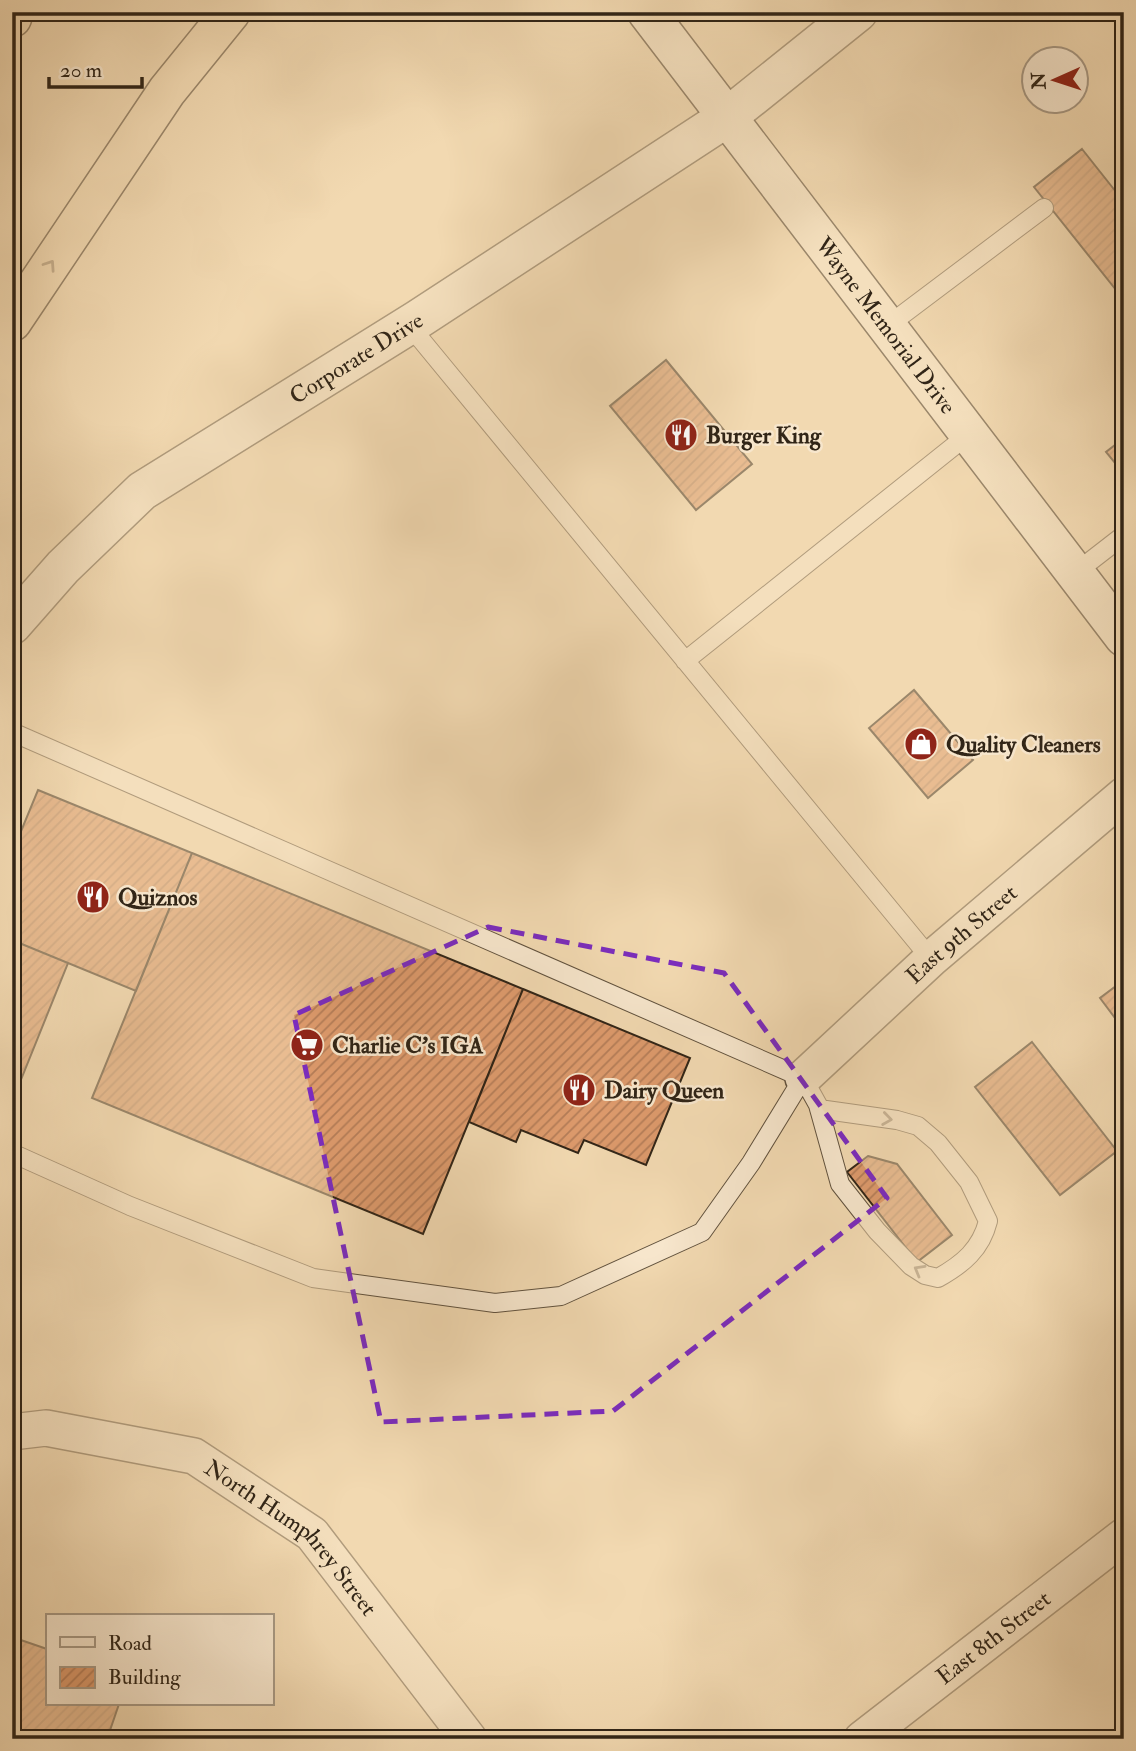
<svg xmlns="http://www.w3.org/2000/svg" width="1136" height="1751" font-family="'IM FELL Double Pica',serif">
<defs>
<pattern id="building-hatch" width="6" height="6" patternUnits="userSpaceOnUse" patternTransform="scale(1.75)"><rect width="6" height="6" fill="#dd9a6c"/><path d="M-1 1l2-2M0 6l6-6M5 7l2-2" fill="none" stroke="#b47d58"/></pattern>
</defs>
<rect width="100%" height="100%" fill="#f2d9b1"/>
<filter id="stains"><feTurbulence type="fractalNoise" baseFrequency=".00286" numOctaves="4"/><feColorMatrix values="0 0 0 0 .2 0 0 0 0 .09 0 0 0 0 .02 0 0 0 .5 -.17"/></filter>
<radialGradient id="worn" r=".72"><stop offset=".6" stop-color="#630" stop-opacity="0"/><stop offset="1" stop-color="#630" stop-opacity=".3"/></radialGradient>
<path fill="url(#building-hatch)" stroke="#312517" stroke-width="2" d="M1082 149 1124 202V300L1034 187Z
M666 360 752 464 696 510 610 406Z
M1124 438V474L1106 452Z
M914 690 973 760 928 798 869 728Z
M38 790 192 853 136 991 12 940V853Z
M192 853 523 989 423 1234 92 1098Z
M12 940 68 963 12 1102Z
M1124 980V1030L1100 998Z
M523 989 690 1058 646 1165 584 1140 578 1153 521 1130 516 1142 469 1122Z
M1032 1042 1117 1151 1060 1195 975 1087Z
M868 1156 897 1164 952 1235 917 1262 847 1172Z
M12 1637 47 1649V1704H119L107 1739H12Z"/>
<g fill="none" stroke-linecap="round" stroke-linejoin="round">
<defs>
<path id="service" d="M409 325 931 959
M886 327 1044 208
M1075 573 1124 535
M685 661 969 434
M12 732 803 1078 818 1105 840 1184 877 1231 911 1266 925 1275 938 1278C963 1264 981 1249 988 1221L969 1182 938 1143 918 1126 897 1120 819 1109
M12 1153 130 1206 313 1278 495 1303 561 1296 702 1232 751 1163 803 1078"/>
<g id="minor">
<path id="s1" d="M803 1078 931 959 1124 795"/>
<path id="s2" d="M12 1432 46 1428 194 1456 312 1534 469 1739"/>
<path id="s3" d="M862 1739 1124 1536"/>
</g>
<g id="tertiary">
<path id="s4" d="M12 625 63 567 142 491 417 320 726 118 858 12"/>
</g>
<g id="secondary">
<path id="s5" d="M647 12 1124 637"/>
</g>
<path id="motorway" d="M12 18 14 12
M12 322 167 91 231 12"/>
</defs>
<use href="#service" stroke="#61523e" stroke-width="20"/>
<use href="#minor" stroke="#61523e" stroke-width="38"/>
<use href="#tertiary" stroke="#61523e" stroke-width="41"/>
<use href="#secondary" stroke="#312517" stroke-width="41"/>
<use href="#motorway" stroke="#312517" stroke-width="41"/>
<use href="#service" stroke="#f7e6cc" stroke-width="18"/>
<use href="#minor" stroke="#f7e6cc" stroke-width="35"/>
<use href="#tertiary" stroke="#f7e6cc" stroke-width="38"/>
<use href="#secondary" stroke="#f7e6cc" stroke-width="38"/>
<use href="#motorway" stroke="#f2d9b1" stroke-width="38"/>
</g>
<defs><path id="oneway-chevron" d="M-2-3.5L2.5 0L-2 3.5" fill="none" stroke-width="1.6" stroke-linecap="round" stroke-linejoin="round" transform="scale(1.75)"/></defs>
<use stroke="#927f64" href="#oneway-chevron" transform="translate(50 265) rotate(-56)"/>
<g stroke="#948672">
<use href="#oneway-chevron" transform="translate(887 1119) rotate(8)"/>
<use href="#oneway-chevron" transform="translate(919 1270) rotate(-150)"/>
</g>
<path d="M0 0H1136V1751H0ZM488 927 724 973 887 1198 613 1411 381 1422 294 1015Z" fill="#f2d9b1" fill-opacity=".55" fill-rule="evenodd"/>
<path fill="none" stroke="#7b2cbf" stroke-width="5" stroke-dasharray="14 9" stroke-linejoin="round" d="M488 927 724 973 887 1198 613 1411 381 1422 294 1015Z"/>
<defs>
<symbol id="restaurant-disc" viewBox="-11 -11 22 22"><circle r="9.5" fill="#8f2418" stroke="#f7e6cc"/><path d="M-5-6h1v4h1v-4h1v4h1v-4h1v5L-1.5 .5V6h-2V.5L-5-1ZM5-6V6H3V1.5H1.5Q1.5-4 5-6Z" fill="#fff"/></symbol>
<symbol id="shop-disc" viewBox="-11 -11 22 22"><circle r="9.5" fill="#8f2418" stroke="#f7e6cc"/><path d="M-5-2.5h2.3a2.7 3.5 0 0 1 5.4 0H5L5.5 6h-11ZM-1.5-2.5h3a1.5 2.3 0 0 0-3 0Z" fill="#fff"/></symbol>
<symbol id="supermarket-disc" viewBox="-11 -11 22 22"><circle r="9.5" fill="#8f2418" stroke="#f7e6cc"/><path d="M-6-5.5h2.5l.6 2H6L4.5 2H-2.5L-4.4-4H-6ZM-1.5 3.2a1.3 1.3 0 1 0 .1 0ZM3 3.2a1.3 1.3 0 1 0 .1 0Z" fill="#fff"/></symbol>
</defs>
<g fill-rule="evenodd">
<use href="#restaurant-disc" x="662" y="416" width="38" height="38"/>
<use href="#shop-disc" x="902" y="725" width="38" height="38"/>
<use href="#restaurant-disc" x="74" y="878" width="38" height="38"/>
<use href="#supermarket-disc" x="288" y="1026" width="38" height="38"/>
<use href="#restaurant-disc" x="560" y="1071" width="38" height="38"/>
</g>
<g text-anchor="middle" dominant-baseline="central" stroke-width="5" stroke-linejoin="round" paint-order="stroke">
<g font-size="23" fill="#312517" stroke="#f7e6cc">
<text stroke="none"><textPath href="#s5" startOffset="394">Wayne Memorial Drive</textPath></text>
<text stroke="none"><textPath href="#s4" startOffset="439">Corporate Drive</textPath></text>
<text stroke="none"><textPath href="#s1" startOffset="214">East 9th Street</textPath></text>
<text stroke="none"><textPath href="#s2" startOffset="313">North Humphrey Street</textPath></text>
<text stroke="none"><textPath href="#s3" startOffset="166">East 8th Street</textPath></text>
</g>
<g font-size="23" font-weight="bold" fill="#312517" stroke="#f7e6cc" text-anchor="start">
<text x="706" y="435">Burger King</text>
<text x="946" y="744">Quality Cleaners</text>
<text x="118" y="897">Quiznos</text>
<text x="332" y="1045">Charlie C's IGA</text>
<text x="604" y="1090">Dairy Queen</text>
</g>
</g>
<rect width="1136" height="1751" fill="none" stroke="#f2d9b1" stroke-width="42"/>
<rect x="14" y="14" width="1108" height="1723" fill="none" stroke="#312517" stroke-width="3.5"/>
<rect x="21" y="21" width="1094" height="1709" fill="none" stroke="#312517" stroke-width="2"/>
<rect x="46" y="1614" width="228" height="91" fill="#f7e6cc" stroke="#a89984" stroke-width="2"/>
<rect x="60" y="1637" width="35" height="10" fill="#f7e6cc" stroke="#a89984" stroke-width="2"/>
<text x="108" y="1650" font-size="21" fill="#312517">Road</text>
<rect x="60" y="1667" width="35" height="21" fill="url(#building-hatch)" stroke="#a89984" stroke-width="2"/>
<text x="108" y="1684" font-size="21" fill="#312517">Building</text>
<g transform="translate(1055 80) rotate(267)"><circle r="33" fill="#f7e6cc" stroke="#a89984" stroke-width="2"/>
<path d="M0-5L12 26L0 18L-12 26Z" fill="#8f2418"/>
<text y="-10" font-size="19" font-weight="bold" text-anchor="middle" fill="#312517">N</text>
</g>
<path d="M49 77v10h93v-10" fill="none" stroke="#312517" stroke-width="3.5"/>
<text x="60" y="77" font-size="21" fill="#312517" stroke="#f7e6cc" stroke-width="5" paint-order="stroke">20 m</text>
<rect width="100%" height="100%" filter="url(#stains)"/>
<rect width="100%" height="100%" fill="url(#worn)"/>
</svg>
